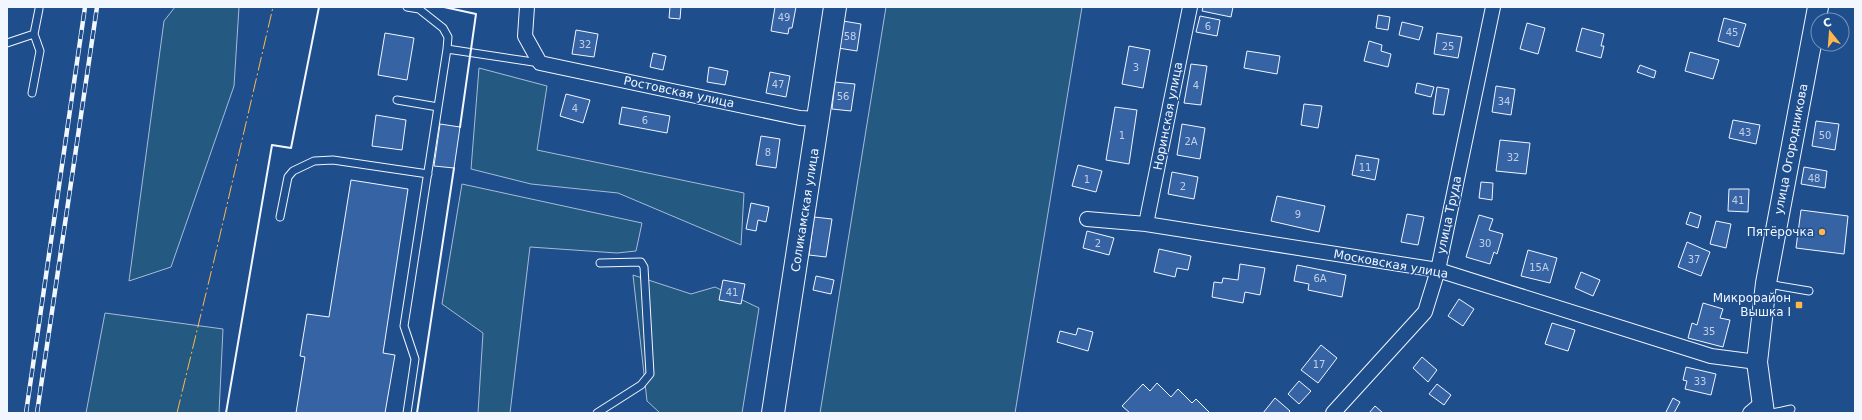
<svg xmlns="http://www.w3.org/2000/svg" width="1862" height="420" font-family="'DejaVu Sans',sans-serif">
<rect width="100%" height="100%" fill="#1f4e8c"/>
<path fill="#245a82" stroke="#a8bbd7" d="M175 7H239L234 86 171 267 129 281 164 21Z
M886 7H1082L1015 413H820Z
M479 68 547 86 537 150 744 193 741 245 618 193 531 184 471 169Z
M462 184 642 223 636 251 617 253 530 247 510 413H478L483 333 442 304Z
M633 275 691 294 715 287 759 308 742 413H660L647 401Z
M105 313 223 329 219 413H86Z"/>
<path fill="#3563a3" stroke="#f2f6ff" d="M670 7H681L680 19 669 18Z
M775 7H796L792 28H789L788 34 771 31Z
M1203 7H1233L1231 17 1202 11Z
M1378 15 1390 17 1388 30 1376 28Z
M1200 16 1220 20 1217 36 1196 32Z
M1724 18 1746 24 1739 47 1718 41Z
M843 21 861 24 857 51 838 48Z
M1402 22 1423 27 1419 40 1399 35Z
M1527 23 1545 28 1538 54 1520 49Z
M1582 28 1604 34 1601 46H1604L1601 58 1576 51Z
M576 30 598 34 594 57 572 54Z
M385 33 414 38 407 80 378 75Z
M1437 33 1462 37 1458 58 1434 54Z
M1369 41 1382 45 1381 51 1391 54 1388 67 1364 61Z
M1129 46 1150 50 1143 88 1122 84Z
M1247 51 1280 56 1277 74 1244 68Z
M1690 52 1719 60 1713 79 1685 71Z
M653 53 666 56 663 70 650 67Z
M1191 64 1207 66 1201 105 1184 103Z
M1640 65 1656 71 1654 78 1637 72Z
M709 67 728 71 725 85 707 82Z
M770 72 790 76 786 97 766 93Z
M835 82 855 84 851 111 832 109Z
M1417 83 1434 87 1431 97 1415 93Z
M1496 86 1515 89 1511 115 1492 112Z
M1437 87 1449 89 1444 115 1433 114Z
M566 94 590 100 583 123 560 116Z
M1304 104 1322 106 1318 128 1301 125Z
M622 107 670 116 667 133 619 124Z
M1115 107 1137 110 1129 164 1106 160Z
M376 115 406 120 402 150 372 146Z
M1733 120 1760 125 1756 144 1729 138Z
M1816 121 1839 124 1835 150 1812 146Z
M440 124 460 127 454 168 434 166Z
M1182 124 1205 128 1200 159 1177 155Z
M761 136 780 139 776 168 756 165Z
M1500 140 1530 143 1526 174 1496 171Z
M1356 155 1379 159 1375 180 1352 175Z
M1078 165 1102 171 1096 192 1072 186Z
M1804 167 1827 171 1825 188 1801 184Z
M1172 172 1198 177 1194 199 1168 194Z
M351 180 408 189 383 353 395 355 385 413H296L305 357 300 356 307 314 329 317Z
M1481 182 1493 183 1492 200 1479 198Z
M1729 189H1749L1748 212 1728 211Z
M1277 196 1325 206 1319 232 1271 221Z
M751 203 769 207 766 222 758 220 756 231 746 229Z
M1801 210 1848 216 1844 254 1796 248Z
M1690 212 1701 216 1698 228 1686 224Z
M1407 214 1424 217 1418 245 1401 242Z
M1479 215 1493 219 1489 230 1503 234 1497 254 1494 252 1490 264 1466 257Z
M814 217 832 219 826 257 809 255Z
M1716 221 1731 224 1726 248 1710 244Z
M1087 231 1114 238 1109 255 1083 248Z
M1687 242 1710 252 1701 276 1678 267Z
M1159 249 1191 256 1188 270 1177 268 1175 277 1154 272Z
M1528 250 1557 258 1550 283 1521 276Z
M1240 264 1265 268 1260 295 1245 292 1243 303 1212 297 1214 282 1222 283 1223 278 1238 280Z
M1297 265 1346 275 1342 297 1308 290 1309 284 1294 281Z
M1581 272 1600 280 1593 296 1575 288Z
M816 276 834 280 831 294 813 290Z
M723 280 745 284 741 304 719 300Z
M1459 299 1474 309 1463 326 1448 316Z
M1703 303 1723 309 1720 318 1730 320 1723 347 1688 338 1692 323 1697 325Z
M1552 323 1575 330 1568 351 1545 344Z
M1078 328 1093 332 1088 351 1057 342 1060 331 1076 335Z
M1321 345 1337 358 1318 383 1301 370Z
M1422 357 1437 370 1428 382 1413 368Z
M1686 367 1716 374 1711 395 1685 389 1687 381 1683 380Z
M1299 381 1311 391 1299 404 1288 394Z
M1157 383 1171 397 1178 389 1192 403 1196 399 1210 413H1130L1122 406 1143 384 1150 391Z
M1437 384 1451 395 1444 405 1429 394Z
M1275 398 1290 411 1288 413H1263Z
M1673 398 1680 402 1674 413H1667L1666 412Z
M1375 406 1383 413H1369Z"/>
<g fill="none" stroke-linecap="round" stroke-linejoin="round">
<defs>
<path id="service" d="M407 7 419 9 443 28 448 37 447 49
M7 43 34 34
M32 93 40 51 34 34 39 9
M397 100 438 107
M280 217 288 177 293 171 314 161 333 160 428 174
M1768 284 1809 291
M407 413 415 359 404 326 447 49 540 63
M597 413 641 385 650 374 644 267 641 262 600 263
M1772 413 1791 409"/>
<path id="minor" d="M527 7 525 36 540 63 800 118 819 119
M1087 219 1146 224 1438 270 1711 356 1757 362
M1146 224 1190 7
M1333 413 1425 312 1438 270 1493 7
M1750 413 1763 402"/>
<path id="secondary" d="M1764 413 1757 362 1766 283 1818 7"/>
<path id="primary" d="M773 413 835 7"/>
</defs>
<use href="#service" stroke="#f2f6ff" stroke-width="9"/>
<use href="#minor" stroke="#f2f6ff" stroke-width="16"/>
<use href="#secondary" stroke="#f2f6ff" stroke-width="22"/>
<use href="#primary" stroke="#f2f6ff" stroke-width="24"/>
<use href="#service" stroke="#1f4e8c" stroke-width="7"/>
<use href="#minor" stroke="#1f4e8c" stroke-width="14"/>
<use href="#secondary" stroke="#1f4e8c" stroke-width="20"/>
<use href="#primary" stroke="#1f4e8c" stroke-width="22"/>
<defs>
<path id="rail" d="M26 413 85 7
M37 413 97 7"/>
</defs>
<use href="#rail" stroke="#f2f6ff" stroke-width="4.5"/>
<use href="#rail" stroke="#1f4e8c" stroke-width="3" stroke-dasharray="9" stroke-linecap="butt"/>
<path stroke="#f2f6ff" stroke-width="2" d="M444 7 476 14 460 127
M226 413 272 145 291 148 319 7
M417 413 454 168"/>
<path stroke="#ffb74d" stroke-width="1" stroke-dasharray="14 3 2 3" stroke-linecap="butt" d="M177 413 216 252 273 7"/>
</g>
<g fill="#ffb74d" stroke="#1f4e8c" stroke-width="1.5">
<circle cx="1822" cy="232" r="4"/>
<rect x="1795" y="301" width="8" height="8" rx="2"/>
</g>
<g text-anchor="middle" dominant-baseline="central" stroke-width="3" stroke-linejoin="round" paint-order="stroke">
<g font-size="10" fill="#c3d1e8">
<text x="784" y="17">49</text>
<text x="1208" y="26">6</text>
<text x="1732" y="32">45</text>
<text x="850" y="36">58</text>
<text x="585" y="44">32</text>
<text x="1448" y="46">25</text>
<text x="1136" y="67">3</text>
<text x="778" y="84">47</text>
<text x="1196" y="85">4</text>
<text x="843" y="96">56</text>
<text x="1504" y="101">34</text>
<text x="575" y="108">4</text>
<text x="645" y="120">6</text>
<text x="1745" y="132">43</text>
<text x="1122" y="135">1</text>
<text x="1825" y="135">50</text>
<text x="1191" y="141">2А</text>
<text x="768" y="152">8</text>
<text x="1513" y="157">32</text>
<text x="1365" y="167">11</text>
<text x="1814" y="178">48</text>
<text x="1087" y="179">1</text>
<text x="1183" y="186">2</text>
<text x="1738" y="200">41</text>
<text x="1298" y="214">9</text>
<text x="1098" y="243">2</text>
<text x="1485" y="243">30</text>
<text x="1694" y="259">37</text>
<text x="1539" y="267">15А</text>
<text x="1320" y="278">6А</text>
<text x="732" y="292">41</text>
<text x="1709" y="331">35</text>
<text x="1319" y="364">17</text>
<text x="1700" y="381">33</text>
</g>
<g font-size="12" fill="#f2f6ff" stroke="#1f4e8c">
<text transform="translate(679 92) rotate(12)">Ростовская улица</text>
<text transform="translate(1168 116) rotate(-79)">Норинская улица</text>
<text transform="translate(1791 149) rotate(-79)">улица Огородникова</text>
<text transform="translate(805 210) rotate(-81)">Соликамская улица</text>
<text transform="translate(1449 215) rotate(-78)">улица Труда</text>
<text transform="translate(1391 264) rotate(10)">Московская улица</text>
</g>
<g font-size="12" fill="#f2f6ff" stroke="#1f4e8c" text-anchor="end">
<text x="1814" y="232">Пятёрочка</text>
<text x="1791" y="298">Микрорайон<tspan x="1791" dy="14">Вышка I</tspan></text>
</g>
</g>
<rect width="1862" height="420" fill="none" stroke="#f2f6ff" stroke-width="16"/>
<g transform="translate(1830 32) rotate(343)"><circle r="19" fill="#1f4e8c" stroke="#7391ba"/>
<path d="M0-3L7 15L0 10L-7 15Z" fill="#ffb74d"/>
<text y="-6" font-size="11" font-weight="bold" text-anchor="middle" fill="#f2f6ff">С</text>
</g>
</svg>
